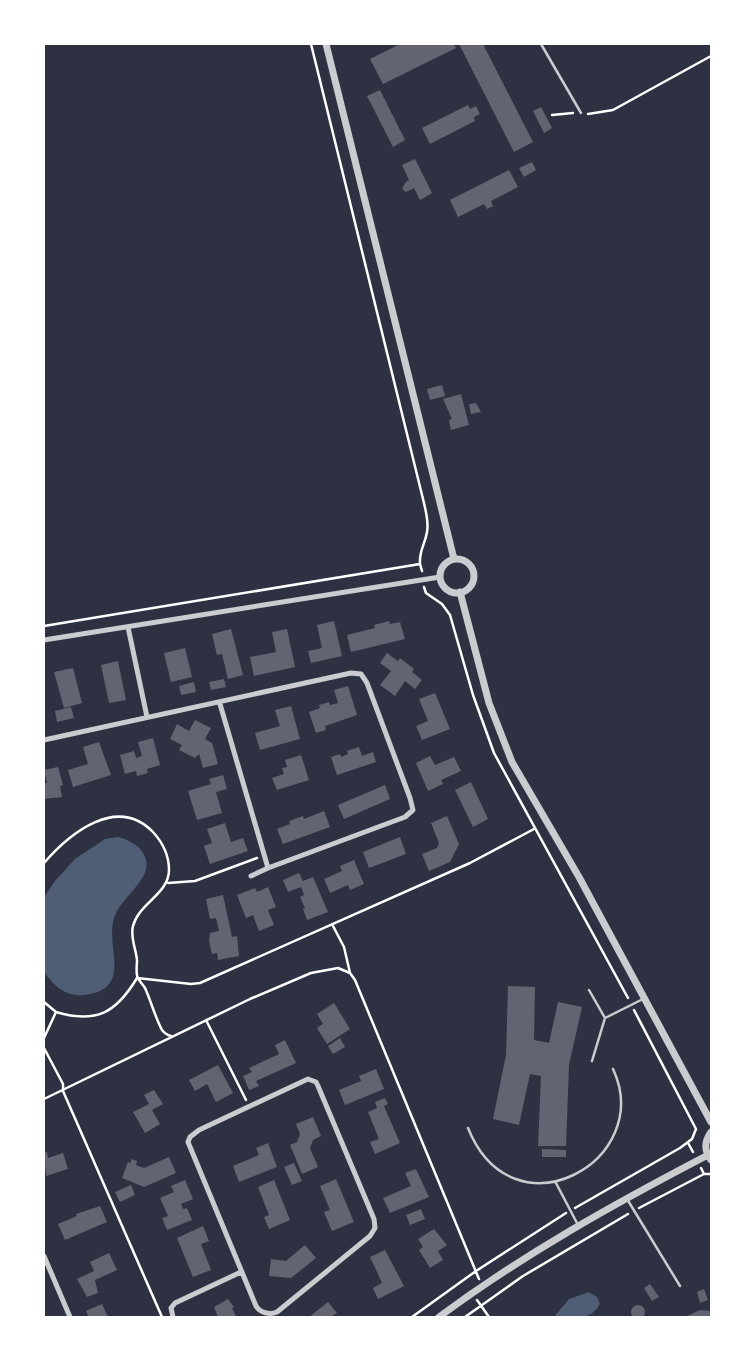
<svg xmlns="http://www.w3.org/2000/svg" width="755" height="1361" font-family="'Exo 2',sans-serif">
<rect width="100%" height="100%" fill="#2d3142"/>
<path fill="#4f5d75" d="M118 837C130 840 143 847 146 860 151 880 120 898 114 918 105 948 134 989 84 995 66 997 54 986 44 972V897L55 881 75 859 105 839Z
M589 1292 597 1297 600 1304C590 1322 573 1317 554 1317L569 1299Z"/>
<path fill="#626471" d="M400 44H454L456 48 383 84 370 59Z
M459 44H483L533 142 514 152Z
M380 90 405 140 393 147 367 96Z
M468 105 470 109 476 106 480 114 474 117 475 121 430 144 422 128Z
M541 107 552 128 544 133 533 111Z
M415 159 432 193 420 200 414 188 406 192 402 189 405 183 409 180 402 165Z
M532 162 536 170 524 177 519 168Z
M509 170 518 187 491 201 493 206 487 209 484 204 458 217 450 200Z
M442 385 445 396 430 400 427 389Z
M461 394 469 425 451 430 449 420 452 419 443 399Z
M476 403 481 412 471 414 469 404Z
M334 621 342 656 311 663 308 651 322 648 317 625Z
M389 621 390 624 400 622 405 639 351 652 347 635 375 628 374 625Z
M231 629 243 675 228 679 222 654 217 655 212 634Z
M287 629 295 667 254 676 250 657 276 652 272 632Z
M185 648 192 677 171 682 164 653Z
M387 653 398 661 400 658 414 669 412 672 422 680 415 689 405 681 395 696 380 685 391 671 380 663Z
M118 661 126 700 109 703 101 665Z
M73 668 82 703 64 708 54 672Z
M224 679 226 687 211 690 209 682Z
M194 682 196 692 181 695 179 686Z
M348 686 357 715 325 726 326 730 316 733 309 712 320 708 319 705 329 702 330 705 338 703 334 690Z
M435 693 450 729 422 740 416 726 428 721 419 699Z
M291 706 300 739 260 750 255 733 280 726 275 710Z
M71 707 74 718 57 722 55 711Z
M195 720 211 728 205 739 212 743 218 764 203 768 199 754 195 758 179 750 182 745 170 739 177 724 189 731Z
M153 738 160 765 147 769 148 773 137 776 136 771 125 774 120 755 134 751 136 758 142 756 138 742Z
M99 742 111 775 73 787 68 770 88 764 83 747Z
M359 747 362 756 373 752 376 762 337 775 331 757 340 754 341 757 348 754 347 751Z
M301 755 309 780 277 790 272 778 284 774 282 768 287 767 285 760Z
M430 756 435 765 454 757 461 771 441 780 443 784 428 791 416 763Z
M58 767 63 785 60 786 62 797 44 799V783H47L44 770Z
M223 775 227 789 216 792 222 813 197 820 188 791 211 784 209 779Z
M471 782 488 819 473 827 455 790Z
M385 785 390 799 344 819 338 805Z
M324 811 330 827 283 844 277 829 290 824 289 821 303 816 304 819Z
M447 816 459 844 450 862 429 871 422 854 437 848 439 843 431 823Z
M225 823 231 842 243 838 248 851 210 864 204 846 212 843 207 829Z
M400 837 406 854 369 868 363 852Z
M354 860 364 884 350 890 348 885 330 893 324 879 342 871 340 866Z
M299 873 303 881 313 877 328 912 307 920 303 909 305 908 300 897 304 895 301 887 288 892 283 880Z
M268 887 276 907 268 910 274 925 259 931 253 915 246 918 237 895 255 888 257 892Z
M223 895 232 937 237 936 239 956 218 960 217 953 212 954 209 941 210 933 219 931 216 918 210 919 206 899Z
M508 986 535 987 534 1040 549 1043 558 1002 582 1007 569 1065 566 1146H538L541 1076 530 1074 519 1125 493 1119 506 1055Z
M334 1003 350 1029 327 1044 317 1028 323 1024 317 1014Z
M340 1038 345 1047 333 1054 328 1046Z
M285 1040 296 1063 256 1081 259 1086 249 1090 243 1076 252 1072 249 1068 279 1054 275 1045Z
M218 1065 233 1093 216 1102 207 1084 195 1091 189 1080Z
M376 1069 384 1089 345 1105 339 1090 361 1081 359 1076Z
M154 1090 163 1104 152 1110 160 1124 145 1133 133 1112 149 1104 144 1095Z
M385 1098 388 1104 384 1106 400 1143 375 1154 370 1142 379 1139 368 1112 377 1108 375 1102Z
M313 1117 321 1136 313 1140 310 1148 318 1167 302 1174 290 1145 297 1142 300 1134 296 1124Z
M268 1143 277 1167 239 1182 233 1166 259 1155 256 1148Z
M542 1149 566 1150V1157H542Z
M47 1152 48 1158 63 1153 68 1169 46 1176 44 1153Z
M169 1157 176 1173 144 1187 122 1178 128 1162 130 1163 132 1159 137 1161 136 1165 144 1168Z
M294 1163 302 1181 292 1185 284 1167Z
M416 1169 429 1197 390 1213 383 1198 411 1186 405 1173Z
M336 1179 354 1222 332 1231 324 1212 330 1210 320 1186Z
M185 1180 193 1199 181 1204 183 1209 187 1208 192 1220 167 1230 162 1218 168 1216 160 1198 174 1192 171 1186Z
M274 1180 290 1220 269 1229 264 1217 269 1215 258 1187Z
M131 1185 135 1195 120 1202 115 1192Z
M100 1206 107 1222 65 1240 58 1224 77 1216 76 1214Z
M421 1209 425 1219 410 1225 406 1215Z
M203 1226 209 1241 201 1244 211 1270 193 1277 177 1238Z
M434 1229 447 1245 438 1251 443 1260 430 1268 419 1250 423 1247 418 1239Z
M305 1245 316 1258 291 1278 269 1276 271 1259 286 1261Z
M385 1250 404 1286 378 1299 373 1288 382 1283 370 1257Z
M109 1253 117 1270 95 1280 98 1293 87 1297 77 1279 94 1271 90 1262Z
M650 1284 659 1297 652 1301 644 1288Z
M704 1289 708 1300 700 1303 697 1292Z
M228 1299 234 1307 232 1308 236 1317H218L214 1307Z
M328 1302 337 1313 331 1317H309Z
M102 1304 108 1317H89L86 1311Z
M631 1312a7 7 0 1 1 14 0a7 7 0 1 1-14 0Z
M700 1310 711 1311V1317H685Z"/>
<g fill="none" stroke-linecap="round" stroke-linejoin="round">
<path stroke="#fff" stroke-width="2.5" d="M311 44 424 503C426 513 429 522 427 532 425 545 419 550 420 564
M588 114 613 110 711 56
M552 115 573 113
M424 587 426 593 442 604 450 615 473 695 494 753 628 998
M44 626 420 564 422 571
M44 863C70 833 117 795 153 832 163 843 169 856 169 870 169 894 139 903 133 926 130 937 136 949 137 960 137 965 136 970 137 975 137 979 142 983 145 988 151 1001 155 1017 162 1030 165 1034 167 1035 171 1036
M168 883 195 881 257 858
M333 926 344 947 350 973
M44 1002 56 1012
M206 1020 246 1100
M44 1038 56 1012C96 1024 116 1013 137 978L191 984 200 983 470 863 534 829
M44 1048 63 1084V1091L162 1317
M44 1099 250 999 311 973 338 968 350 973 355 980 479 1279
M688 1143 693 1152
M701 1168 704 1174H711
M575 1208 680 1148 692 1139 696 1129 634 1010
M639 1208 704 1174
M477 1300 489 1317
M412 1317 476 1271 566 1213
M465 1317 523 1276 628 1214"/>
<path stroke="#caccd0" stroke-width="2.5" d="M541 44 581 113
M589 990 605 1018
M592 1061 605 1018 643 999
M468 1128C513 1240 656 1161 613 1069
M556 1183 578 1225
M627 1199 680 1286"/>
<path stroke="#caccd0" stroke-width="5" d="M128 627 147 717
M44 640 440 577
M44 740 351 673 361 674 367 683 410 798 413 810 405 817 268 868 220 704
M251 876 268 868
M308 1079 316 1082 318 1086 374 1219 375 1228 370 1236 277 1312C270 1315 260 1313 256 1306L188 1142 190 1137 199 1130Z
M44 1256 70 1317
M173 1317 171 1308 175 1303 241 1272"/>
<path stroke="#caccd0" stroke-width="7" d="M326 44 454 559
M440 576a17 17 0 1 1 34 0a17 17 0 1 1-34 0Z
M460 592 489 703 512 762 579 877 711 1122
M711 1132C704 1142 704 1150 711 1160
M439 1317C524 1254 614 1204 708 1155"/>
</g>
<rect width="755" height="1361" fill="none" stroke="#ffffff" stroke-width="90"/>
</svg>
